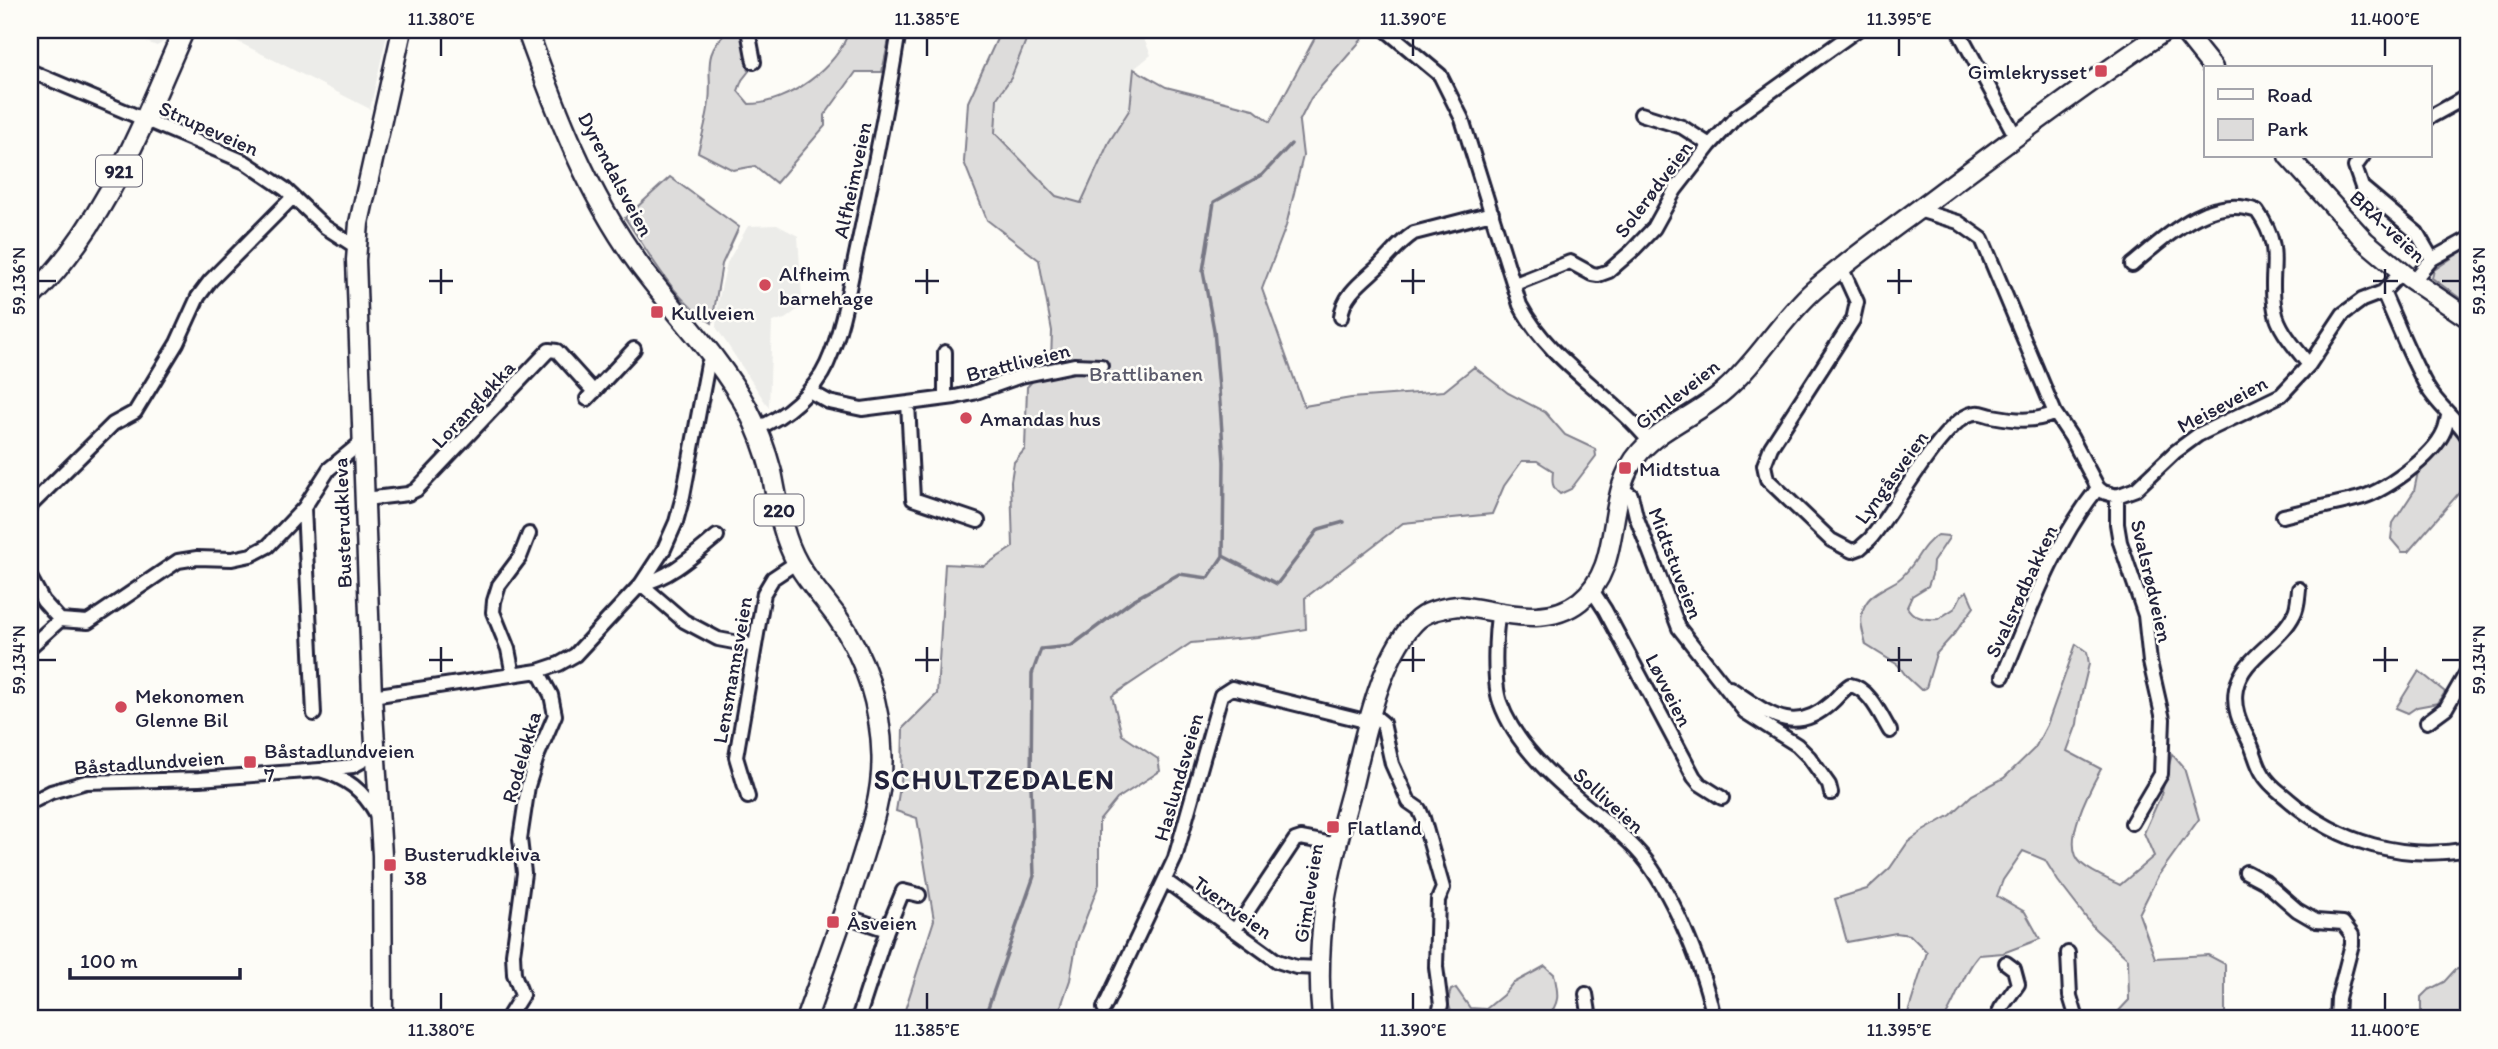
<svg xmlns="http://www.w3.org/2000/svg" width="2498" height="1049" font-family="Itim,sans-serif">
<rect width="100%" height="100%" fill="#fdfcf7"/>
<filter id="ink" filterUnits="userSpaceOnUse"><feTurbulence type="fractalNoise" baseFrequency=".0143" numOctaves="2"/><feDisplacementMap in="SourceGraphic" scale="14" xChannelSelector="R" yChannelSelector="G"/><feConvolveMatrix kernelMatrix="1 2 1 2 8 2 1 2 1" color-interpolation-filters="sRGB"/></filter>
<g filter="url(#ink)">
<path fill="#ecece9" d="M116 30H182L157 46Z
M215 30H388L370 109Z
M1030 30H1140L1151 55 1134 69 1130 109 1109 142 1081 203 1056 196 995 133 997 98 1011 78Z
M777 225 798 236 802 298 797 310 785 319 772 322 769 408 716 327 718 302 727 263 748 226Z"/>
<path fill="#dddcdb" stroke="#807f8b" stroke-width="2" d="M729 30H743L749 71 742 80 738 91 749 104C787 104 839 67 849 30H891L882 72H856L825 115V126L776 183 755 166 733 170 698 152C702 136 707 119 709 102 713 69 700 56 729 30Z
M1001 30H1030L1011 78 997 98 995 133 1056 196 1081 203 1109 142 1130 109 1134 69 1166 87 1253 109 1270 122 1319 30H1370L1311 98 1299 122 1303 156 1286 226 1262 289 1304 406 1351 398 1444 391 1474 367 1508 393 1545 412 1565 435 1595 449 1596 456 1571 489 1560 494C1551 487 1552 481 1553 471L1537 461H1522L1504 486 1492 514 1403 523 1305 598 1306 629 1258 637 1191 643 1112 696 1122 735 1158 759 1160 771 1117 799 1099 821V884L1077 941 1070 980 1059 1012 1047 1019H902L934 920 917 818 896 811 902 774 903 728 937 694 945 564 984 566 1013 547 1011 481 1014 462 1025 449 1027 387 1051 361 1052 331 1039 260 987 220 964 162 968 102Z
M670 177 739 227 722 264 712 323C674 301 650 254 625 218Z
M2468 247V304L2432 278 2434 270Z
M2451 425 2456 428 2468 443V472L2459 493 2408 552H2402L2391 539 2393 523 2414 491 2419 467Z
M1938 535 1948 536 1949 538 1933 562 1932 575 1928 586 1912 596 1907 607C1913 618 1925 620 1938 619L1955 608 1961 596 1967 591 1974 607 1954 634 1936 654 1926 688 1921 690 1907 677 1898 665 1866 645C1863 632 1858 619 1864 607 1870 593 1886 588 1898 580 1915 568 1920 545 1938 535Z
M2076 644 2087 652 2089 664 2080 701 2077 724 2067 751 2101 769C2090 789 2059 845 2082 864 2092 873 2108 879 2120 885L2154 856 2144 833 2161 795 2172 754 2184 768 2199 819 2158 876 2139 914 2155 958 2208 955 2225 964V1014L2218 1019H2115L2114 1016 2129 1000 2128 959 2095 929 2058 881 2045 860 2023 851 2003 880 1997 896 2025 912 2040 939 2003 953 1979 955C1963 973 1957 999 1944 1019H1909L1907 1016 1927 952 1910 935 1896 933 1847 942 1835 899 1867 889 1890 868 1908 842 1923 831 1951 815 1972 795 2004 778 2035 748 2047 725Z
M2419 671 2445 692 2438 703 2417 707 2408 713 2396 708Z
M1545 966 1554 974C1559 995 1560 1003 1546 1019H1457C1449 1010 1446 1002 1451 990L1456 988 1470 1008 1486 1009 1503 995 1512 984Z
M2468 966V1019H2421V997L2428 990 2444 982 2455 970Z"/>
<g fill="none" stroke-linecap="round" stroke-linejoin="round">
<path stroke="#787885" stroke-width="3.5" d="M1223 556 1224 462 1219 389 1214 330 1203 271 1214 202 1262 175 1291 144
M984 1019 1034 876 1031 785 1032 674 1041 649 1071 646 1133 600 1179 574 1208 578 1223 556 1277 584 1319 529 1344 522"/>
<defs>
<path id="street" d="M748 30 754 62
M1386 30 1440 75 1462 119 1520 305C1550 362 1610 393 1650 442
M1958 30 2016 137
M30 71 245 162 285 189 325 227 356 247
M1641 114 1682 127 1710 145
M2430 117 2468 96
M2363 156 2355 167 2362 187 2417 233 2432 259 2413 281
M1918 210 1958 222 1982 239 2055 413 2071 437 2098 488 2103 492 2117 496V524L2120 542 2145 615 2150 662 2163 719 2161 774 2132 823
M2432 259 2468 239
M2132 265C2166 237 2210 193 2257 211 2286 252 2267 269 2275 310 2278 330 2297 349 2309 365
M1842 269 1857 302 1853 320 1771 447 1764 465 1767 479 1831 540 1852 551 1860 548 1870 539C1892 515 1945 414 1976 413 1981 412 1987 415 1992 416 2014 420 2033 423 2055 413
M1515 284 1570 262 1592 274 1598 275 1609 271 1632 251 1654 228 1675 190 1710 145 1737 116 1857 30
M2383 292C2397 323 2410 357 2427 387 2438 406 2457 419 2468 437
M1341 317C1343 293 1366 279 1381 264 1392 253 1401 241 1414 233L1492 213
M945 352V398
M809 391 829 402 862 409 955 397 973 393 1021 376 1074 365 1101 366
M587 399 634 349
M908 403 913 499 978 521
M757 428C784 418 815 391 827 364 844 326 849 286 858 245 873 174 888 102 899 30
M1620 488 1631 495 1636 516 1679 628 1745 712 1797 745 1809 757 1829 785 1831 793
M2117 496 2136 489 2175 452 2198 435 2281 395 2309 365 2343 314 2362 300 2383 292 2402 272
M365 499 408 494 416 490 549 350 557 351 594 392
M30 506 113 424 135 412 177 343 198 297 210 281 293 197
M304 508 314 714
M2283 516C2307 510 2332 505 2356 499 2383 493 2433 457 2444 431 2446 427 2447 421 2448 416
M30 577 43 601 60 620 88 622 178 561 197 558 232 559 251 555 268 546 304 508 329 469 363 441
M641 584 684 621 718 639 755 646
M641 584C670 578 695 554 717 536
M2299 589C2298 597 2298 607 2294 614 2280 643 2242 657 2236 689 2232 710 2242 726 2251 745 2255 754 2257 765 2263 774 2269 785 2280 792 2289 800 2339 843 2403 861 2468 849
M1592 590 1605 610 1694 777 1700 784 1722 798
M1499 611C1495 631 1493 683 1500 702 1515 745 1554 779 1588 807 1609 824 1631 841 1647 862 1676 901 1705 972 1714 1019
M30 647 60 620
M513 675 508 649 493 612 494 601 499 585 520 557 529 534
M2003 676C2030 611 2054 543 2098 488
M1730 688C1766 711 1792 738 1831 703 1838 697 1842 690 1850 685 1869 688 1881 716 1890 731
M372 696 538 671 559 664 575 655 641 584 664 549 676 522 683 496 708 364 714 359
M1371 713 1383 723 1392 764 1409 802 1419 809 1423 818 1443 888 1438 900 1436 967 1441 1005 1438 1017 1435 1019
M2427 722 2446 708 2468 670
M324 769 353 766 375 754
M748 797 736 757 764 593 773 578 797 562
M30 803 51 792 86 782 199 779 320 770C347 778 363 790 377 815
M2246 872 2265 882 2297 910 2316 921 2343 923 2352 935V944L2338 998 2337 1019
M1166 881 1277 961 1296 967 1321 968
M843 915 887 930 858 1019
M887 930 903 891 919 895
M1235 930 1295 840 1301 838 1337 845
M2068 953 2070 996 2077 1019
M1586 994 1590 1019
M1104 1008 1175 858 1221 695 1232 688 1369 722
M507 1019 522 995 514 974 513 954 524 873 520 839 528 786 537 757 555 715 551 695 538 671
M1996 1019 2001 1008 2018 984 2014 969 2006 963"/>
<path id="secondary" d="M2185 33 2213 68
M2288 156 2365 241 2409 278 2468 318
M383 1019 382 855 372 696 356 260 359 223 402 30
M1322 1019C1318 981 1320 940 1325 902 1331 865 1341 828 1351 792 1363 743 1379 660 1414 623 1425 611 1442 608 1458 606 1498 610 1545 629 1580 601 1626 565 1602 495 1640 452 1663 426 1699 414 1725 390 1758 361 1780 321 1813 291 1852 257 1897 226 1939 194 2012 139 2086 84 2162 33"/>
<path id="primary" d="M527 30C556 111 587 193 638 263 673 311 718 355 747 408 758 429 766 451 772 474 778 505 782 536 798 564 809 583 824 599 837 617 865 655 881 708 882 756 883 796 869 836 857 874 841 923 823 971 806 1019
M30 298C106 225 142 124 184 30"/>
</defs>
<use href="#street" stroke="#22223b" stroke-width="18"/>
<use href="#secondary" stroke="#22223b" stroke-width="23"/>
<use href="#primary" stroke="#22223b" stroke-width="24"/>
<use href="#street" stroke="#fdfcf7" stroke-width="12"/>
<use href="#secondary" stroke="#fdfcf7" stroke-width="18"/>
<use href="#primary" stroke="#fdfcf7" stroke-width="19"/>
</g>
</g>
<path fill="none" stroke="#22223b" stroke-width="2.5" d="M441 38V56M927 38V56M1413 38V56M1899 38V56M2385 38V56M441 269V294M927 269V294M1413 269V294M1899 269V294M2385 269V294M38 281H56M429 281H453M915 281H939M1401 281H1425M1887 281H1912M2373 281H2398M2442 281H2460M441 647V672M927 647V672M1413 647V672M1899 647V672M2385 647V672M38 660H56M429 660H453M915 660H939M1401 660H1425M1887 660H1912M2373 660H2398M2442 660H2460M441 993V1010M927 993V1010M1413 993V1010M1899 993V1010M2385 993V1010"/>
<g fill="#d1495b" stroke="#fdfcf7" stroke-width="2.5">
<rect x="2094" y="64" width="14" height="14" rx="3.5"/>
<circle cx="765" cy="285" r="7"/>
<rect x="650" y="305" width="14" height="14" rx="3.5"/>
<circle cx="966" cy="418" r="7"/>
<rect x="1618" y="461" width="14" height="14" rx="3.5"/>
<circle cx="121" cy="707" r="7"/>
<rect x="243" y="755" width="14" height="14" rx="3.5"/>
<rect x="1326" y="820" width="14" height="14" rx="3.5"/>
<rect x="383" y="858" width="14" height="14" rx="3.5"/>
<rect x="826" y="915" width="14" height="14" rx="3.5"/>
</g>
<g text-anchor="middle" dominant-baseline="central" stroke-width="5" stroke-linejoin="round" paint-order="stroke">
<g fill="#fdfcf7" stroke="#646373" stroke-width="2">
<rect x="96" y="155.5" width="46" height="31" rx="5"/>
<rect x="754.5" y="494.5" width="49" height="31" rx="5"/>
</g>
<g font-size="19" font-weight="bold" fill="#22223b">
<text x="119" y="171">921</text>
<text x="779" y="510">220</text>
</g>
<g font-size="21" fill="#22223b" stroke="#fdfcf7" text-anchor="start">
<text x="2087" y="71" text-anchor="end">Gimlekrysset</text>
<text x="779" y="273">Alfheim<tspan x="779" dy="24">barnehage</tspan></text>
<text x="671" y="312">Kullveien</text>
<text x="980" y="418">Amandas hus</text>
<text x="1639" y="468">Midtstua</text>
<text x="135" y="695">Mekonomen<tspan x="135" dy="24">Glenne Bil</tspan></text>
<text x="264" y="750">Båstadlundveien<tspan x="264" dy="24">7</tspan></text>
<text x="1347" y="827">Flatland</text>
<text x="404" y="853">Busterudkleiva<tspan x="404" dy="24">38</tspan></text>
<text x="847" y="922">Åsveien</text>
</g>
<g font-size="21" fill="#22223b" stroke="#fdfcf7">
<text transform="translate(209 128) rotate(24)">Strupeveien</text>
<text transform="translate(616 174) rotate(62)">Dyrendalsveien</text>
<text transform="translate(852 180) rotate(-78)">Alfheimveien</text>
<text transform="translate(1653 189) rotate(-53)">Solerødveien</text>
<text transform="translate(2388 226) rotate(43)">BRA-veien</text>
<text transform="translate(1018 362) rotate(-14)">Brattliveien</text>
<text transform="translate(1677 394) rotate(-38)">Gimleveien</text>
<text transform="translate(473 404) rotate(-47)">Lorangløkka</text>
<text transform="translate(2222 404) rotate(-28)">Meiseveien</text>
<text transform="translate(1891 477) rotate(-54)">Lyngåsveien</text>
<text transform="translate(342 523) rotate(-92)">Busterudkleva</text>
<text transform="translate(1676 563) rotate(69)">Midtstuveien</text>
<text transform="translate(2152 581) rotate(77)">Svalsrødveien</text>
<text transform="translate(2021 591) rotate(-65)">Svalsrødbakken</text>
<text transform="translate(732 670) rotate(-80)">Lensmannsveien</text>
<text transform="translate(1669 690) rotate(63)">Løvveien</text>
<text transform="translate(521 757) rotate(-74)">Rodeløkka</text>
<text transform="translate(149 762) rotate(-4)">Båstadlundveien</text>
<text transform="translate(1178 777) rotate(-74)">Haslundsveien</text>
<text transform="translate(1609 800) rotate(42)">Solliveien</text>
<text transform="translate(1308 893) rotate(-81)">Gimleveien</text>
<text transform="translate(1233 907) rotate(36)">Tverrveien</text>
</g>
<g font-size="21" fill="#5a5a6b" stroke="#fdfcf7">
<text x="1146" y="373">Brattlibanen</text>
</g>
<g font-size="28" font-weight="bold" letter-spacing="2" fill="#22223b" stroke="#fdfcf7">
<text x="995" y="779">SCHULTZEDALEN</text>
</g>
</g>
<rect width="2498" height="1049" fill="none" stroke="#fdfcf7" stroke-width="77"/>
<rect x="2204" y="66" width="228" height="91" fill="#fdfcf7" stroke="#a5a5ac" stroke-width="2"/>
<rect x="2218" y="89" width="35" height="10" fill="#fdfcf7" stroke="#a5a5ac" stroke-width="2"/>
<text x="2267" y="102" font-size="21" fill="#22223b">Road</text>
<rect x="2218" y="119" width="35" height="21" fill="#dddcdb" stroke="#a5a5ac" stroke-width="2"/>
<text x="2267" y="136" font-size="21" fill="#22223b">Park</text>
<path d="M70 968v10h170v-10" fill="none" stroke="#22223b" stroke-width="3.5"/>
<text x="80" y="968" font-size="21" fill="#22223b" stroke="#fdfcf7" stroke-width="5" paint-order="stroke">100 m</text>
<rect x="38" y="38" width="2422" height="972" fill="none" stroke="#22223b" stroke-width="2.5"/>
<g font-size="18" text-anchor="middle" fill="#22223b">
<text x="441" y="25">11.380°E</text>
<text x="927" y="25">11.385°E</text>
<text x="1413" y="25">11.390°E</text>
<text x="1899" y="25">11.395°E</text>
<text x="2385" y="25">11.400°E</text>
<text transform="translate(19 281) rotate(-90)" y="6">59.136°N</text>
<text transform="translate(2479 281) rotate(-90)" y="6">59.136°N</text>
<text transform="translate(19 660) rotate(-90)" y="6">59.134°N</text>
<text transform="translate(2479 660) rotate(-90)" y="6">59.134°N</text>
<text x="441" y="1036">11.380°E</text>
<text x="927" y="1036">11.385°E</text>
<text x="1413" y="1036">11.390°E</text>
<text x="1899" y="1036">11.395°E</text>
<text x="2385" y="1036">11.400°E</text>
</g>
</svg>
